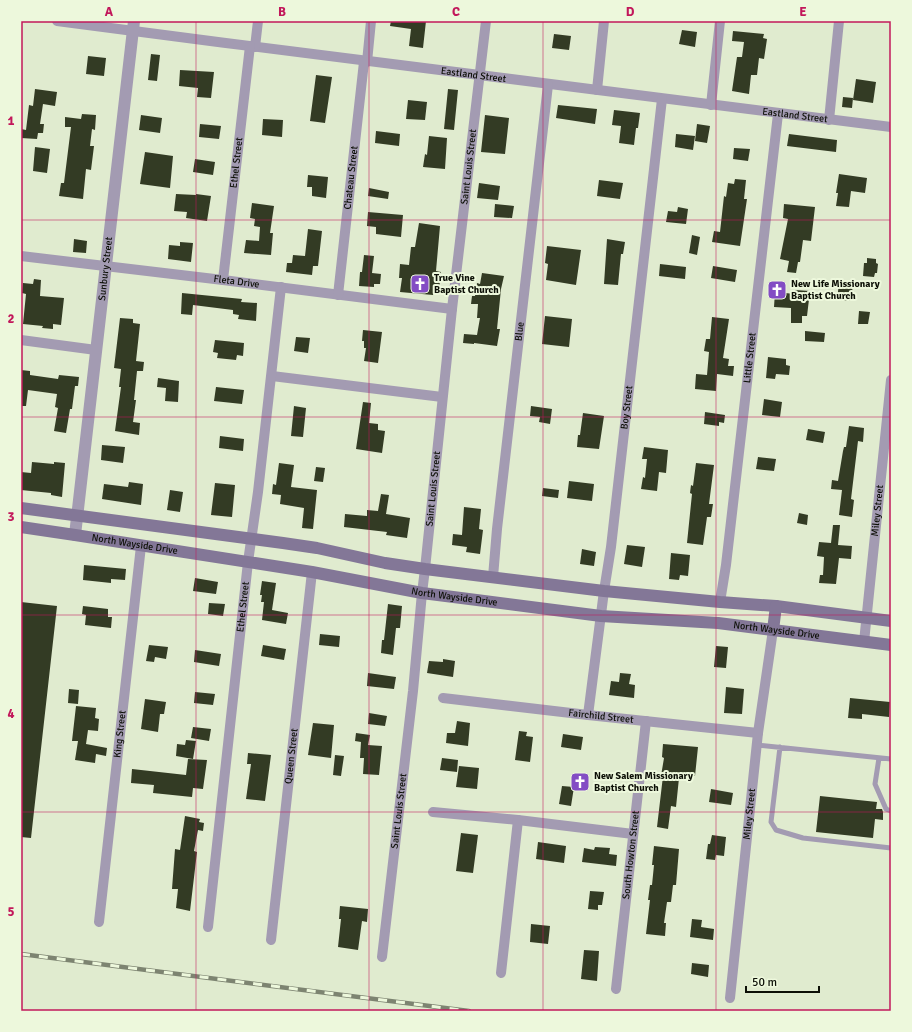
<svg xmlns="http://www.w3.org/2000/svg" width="912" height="1032" font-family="Signika,sans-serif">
<rect width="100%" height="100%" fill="#e0ebcf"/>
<path fill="#333b24" d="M391 21H426L423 48 409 46 411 29 390 26Z
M682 30 697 32 695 47 679 44Z
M733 31 764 34 763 38 767 39 764 59 759 58 757 75H751L749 94 732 91 737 57H742L744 42 732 41Z
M554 34 571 36 569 50 552 48Z
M151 54 160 55 157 81 148 80Z
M88 56 106 58 104 76 86 74Z
M180 70 214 72 211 98 197 97 198 88 179 86Z
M316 75 332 77 325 123 310 121Z
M856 79 876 82 873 103 853 100Z
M35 89 57 92 55 106 43 104 40 124H44L43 133H38L37 139 21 138V129L26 130 29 105 33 106Z
M448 89 458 90 454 130 444 129Z
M843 97 853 98 852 108 842 107Z
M408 100 427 102 425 120 406 119Z
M558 105 597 109 595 124 556 118Z
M614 110 640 113 638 128H636L634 145 619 143 621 126 612 125Z
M82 114 96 115 95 130 92 129 90 146H94L91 170 86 169 83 199 59 196 61 183H64L71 127H65V117L81 119Z
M141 115 162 118 160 133 139 130Z
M485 115 509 118 505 154 481 152Z
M263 119 283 120 282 137 262 135Z
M200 124 221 126 219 139 199 137Z
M697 124 710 126 707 143 695 141Z
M376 131 400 134 399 146 375 143Z
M676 134 695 136 693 150 675 147Z
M789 134 837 140 836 152 787 146Z
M429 136 447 138 445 169 423 167 425 154 427 155Z
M35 147 50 149 47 173 33 171Z
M734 148 750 149 748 161 733 159Z
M145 152 173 156 170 188 140 184Z
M195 159 215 162 213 175 193 172Z
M839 174 867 178 865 193 851 191 849 207 836 206 838 193H836Z
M308 175 328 177 326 198 312 196V187H307Z
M735 179 746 180 744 199H747L740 246 712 242 714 231 720 232 724 196 726 197 728 183 734 184Z
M599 180 623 183 620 199 597 196Z
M479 183 500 186 498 200 477 198Z
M369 188 389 192 388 199 368 196Z
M176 194 196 195V194L211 196 207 221 186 218 187 212 174 211Z
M252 203 274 206 270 233H273L271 255 244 253 246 240 259 241 260 227 254 226 255 219 250 218Z
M495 204 514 206 512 218 494 217Z
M784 204 815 207 811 241 803 240 800 262H798L796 273 787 272 789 261 780 259 788 219 783 218Z
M678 207 688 209 686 224 666 222 668 211 677 212Z
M368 212 403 215 401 237 376 234V227L367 226Z
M419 223 440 226 436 271 441 272 439 290H434L433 295 400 292 402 278H399L400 264 409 265 411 247H415Z
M308 229 322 231 318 266H313L312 275 286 272 287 263H292L293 255 305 256Z
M692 235 700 237 697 255 689 253Z
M74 239 87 241 86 253 73 252Z
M607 239 625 242 623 254H621L618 285 604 284Z
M180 242 193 243 191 262 168 259 169 245 180 246Z
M547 246 581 250 576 285 546 280 548 264 545 263Z
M364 255 374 256 372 273 381 274 380 284H374V287L359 286 360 272H362Z
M867 258 876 259V263L878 264 877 273H875L874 277 863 276 864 263H867Z
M660 264 686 267 685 279 659 276Z
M713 266 737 270 735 282 711 278Z
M482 273 504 276 501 289 497 329H500L497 346 474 343V344L463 343 464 334 477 335 480 318H477L478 304H471L472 296H475L477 283 480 284Z
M34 279 41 280 40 296 64 298 61 325 53 324V329L42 328 43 326 23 324 26 294 22 293 23 283 33 284Z
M839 283 853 284 851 301 837 300Z
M795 290 810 291 807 316H802V323H791V308L774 307 775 292 795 294Z
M182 293 242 299 241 302 257 303 256 321 238 319 239 315 233 314V310L193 305 192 315 181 314Z
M859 311 870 312 868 324H858Z
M545 316 572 319 569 347 542 344Z
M712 317 729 319 723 358 729 359 728 366H734L733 376 717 374 716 391 695 389 696 374 707 375 709 352 704 351 706 339H710Z
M120 318 133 319V323L140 324 136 361 144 362 143 371H137L134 400H136L133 422 140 423 139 435 115 431 121 387H119L121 369 114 368Z
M363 330 382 332 378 363 364 361 366 348H364V341H362Z
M805 331 825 333 824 342 805 341Z
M296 337 310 338 308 353 294 351Z
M215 340 244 343 243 356 237 355 236 360 217 358 218 353 213 352Z
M768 357 786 359V365L790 366 789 375 776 374 775 379 766 378Z
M21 370 30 371V375L58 379 59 375 79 377 78 386H75L72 409H70L66 433 54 431 58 408 55 407 57 394 28 390 26 406H21Z
M158 378 179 381 178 402 165 401 166 388 157 387Z
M216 387 244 390 242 404 214 401Z
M764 399 782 402 780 417 762 415Z
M363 402 371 403 369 423 378 424V430L385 431 382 453 356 449Z
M294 406 306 408 303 437 291 436Z
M531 406 552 409 550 424 539 422 540 417 530 416Z
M705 412 725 415 724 423 719 422V426L704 424Z
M583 413 604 416 599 449 577 447 578 435H580Z
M849 426 864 428 863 442 858 441 851 499 854 500 852 517 839 515 842 490 831 489 832 480 838 481 843 451 844 447H846Z
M808 429 825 432 823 443 806 440Z
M220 436 244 439 243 451 219 448Z
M102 445 125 447 123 463 101 460Z
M644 447 668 450 666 473 659 472 657 491 641 489 643 477 645 478 647 459H642Z
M758 457 776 459 774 471 756 469Z
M32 462 54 464V462L65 463 62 497 51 495V493L21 490V472L31 473Z
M279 463 294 465 291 487 317 490 313 529 302 528 304 508 280 504 281 495 272 494 273 484 276 485Z
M696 463 714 465 709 504H713L711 517H707L703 545 687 543 692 494 690 493 691 485 693 486Z
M316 467 325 468 323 482 314 481Z
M569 481 594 484 592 501 567 498Z
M129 482 143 484 141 505 102 499 104 484 128 487Z
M215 483 235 485 232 517 211 515Z
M543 488 559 490 558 498 542 496Z
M170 490 183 492 180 512 167 510Z
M381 494 389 495 386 514 410 518 407 538 386 535 387 532 344 527 345 514 367 516V510L378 511Z
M464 507 481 509 479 529 483 530 480 554 466 552 467 547 452 545 453 534 462 535Z
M799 513 808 515 807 525 797 523Z
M833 525H840L838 545 852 546 851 559 839 558 836 584 819 583 820 575H823L824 557 817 556 819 542 831 543Z
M627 545 645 547 642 567 624 564Z
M582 549 596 552 594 566 580 564Z
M671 553 690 555 688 576 680 575 679 580 669 579Z
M84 565 126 569 125 580 111 579V583L83 580Z
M195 578 218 582 216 594 193 591Z
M262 581 276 583 272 610 288 613 286 624 262 620 264 602H261L262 595H260Z
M21 602 57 606 31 838 21 837Z
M209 603 225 604 223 616 208 614Z
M388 604 402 606 400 628H396L393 655 381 653 382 640H384Z
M83 606 108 609V617H112L111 628 85 625 86 615 82 614Z
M320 634 340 636 339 647 319 645Z
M149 645 168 647 166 659 155 657 154 662 146 661Z
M263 645 286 649 284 660 261 656Z
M716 646 728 647 726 668 714 667Z
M195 650 221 654 219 666 194 662Z
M443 659 455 661 453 677 427 673 429 661 443 662Z
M368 673 396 677 394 689 367 686Z
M620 673 631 674 629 684 635 685 634 698 609 695 611 681 619 682Z
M726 687 744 689 742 714 724 713Z
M69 689 79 690 78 704 68 703Z
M195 692 215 694 213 705 194 703Z
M850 698 890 702 889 717 862 714V719L848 718Z
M145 699 166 702 164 714H160L158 732 141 729Z
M76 706 96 708 95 718 99 719 98 731 88 730 86 744 107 748 106 756 96 754 95 763 75 760 78 741H72Z
M369 713 387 716 385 726 368 724Z
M457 721 470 723 468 746 446 743 447 733H455Z
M313 723 334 725 331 758 308 755Z
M193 727 211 729 209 741 191 738Z
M519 731 527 732 526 736 533 737 530 762 515 760Z
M356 733 370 735 368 745 382 746 379 775 363 774 364 758H360L361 742 355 741Z
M563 734 583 737 581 750 561 747Z
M186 740 196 741 193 759 176 756 177 744 185 745Z
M663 744 698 747 695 776 680 774V778H679L676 807 671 806 668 829 657 827 663 776H661L664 758 662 757Z
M248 753 271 755 265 801 246 799 251 764H247Z
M335 755 344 756 341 776 333 775Z
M442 758 458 760 457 772 440 770Z
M188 759 207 760 203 789 193 788 192 797 153 793 154 785 131 783 132 769 186 775Z
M459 766 479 768 477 789 456 787Z
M562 786 574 787 571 806 559 804Z
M711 789 733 793 731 805 709 802Z
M820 796 877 802 876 809H882L883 812V820L875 819 873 838 816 832Z
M185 816 200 819 199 822 204 823 203 831 198 830 194 851 197 852 190 911 176 908 178 889H172L175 849 180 850Z
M461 833 478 835 473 873 456 871Z
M712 835 726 837 724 856 716 855 715 860 706 859 708 844H710Z
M538 842 566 846 564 863 536 859Z
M654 846 679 849 676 885H673L671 902H667L664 923H666L665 936 646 934 650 900H648L650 885H652L654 865H652Z
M595 847 610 848 609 854 617 855 616 866 582 862 584 848 594 850Z
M590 891 604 892 602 905H598V910L588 909Z
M340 906 368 909 367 922 362 921 358 950 338 947 341 919H339Z
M692 919 702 920 701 927 714 929 713 940 690 937Z
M531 924 550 926 548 944 530 942Z
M584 950 599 951 597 981 581 979Z
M692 963 709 965 708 977 691 974Z"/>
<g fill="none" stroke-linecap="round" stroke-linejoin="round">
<path stroke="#a39bb2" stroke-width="5" d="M757 745 891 759
M780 747 771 822 776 830 803 838 891 848
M879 758 875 784 886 809 891 811"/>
<g stroke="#a39bb2" stroke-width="10">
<path id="s1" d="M57 21C335 57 613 94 891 127"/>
<path d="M255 47 258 21"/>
<path d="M367 62 371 21"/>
<path d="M597 90 604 21"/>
<path d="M711 105 720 21"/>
<path d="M829 120 839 21"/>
<path id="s2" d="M21 256 223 280 452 309"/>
<path id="s3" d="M223 280 250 46"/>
<path id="s4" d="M338 295 364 62"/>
<path d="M21 340 96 350"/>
<path d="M272 376 442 397"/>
<path id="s5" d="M493 577 497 529 548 85"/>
<path id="s6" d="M720 602 726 565 778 114"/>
<path id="s7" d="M864 642 891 380"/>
<path id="s8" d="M443 698 588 715 758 733"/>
<path id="s9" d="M588 715 604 591 611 547 662 99"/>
<path d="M433 812 518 820 633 834"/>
<path id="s10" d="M99 922 141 546"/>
<path id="s11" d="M208 927 248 562 258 492 281 287"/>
<path id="s12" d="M271 940 312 572"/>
<path id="s13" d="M382 957 413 691 422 593 425 569 452 309 486 21"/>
<path d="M501 973 518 820"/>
<path id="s14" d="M616 989 646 721"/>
<path id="s15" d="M730 998 758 733 773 630"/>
</g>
<path stroke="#a39bb2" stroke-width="12" id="s16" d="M75 535 134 21"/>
<g stroke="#837797" stroke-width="12">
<path d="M21 508 283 543 317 548 385 563 425 569 604 591 720 602 776 606 891 621"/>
<path id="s17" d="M21 527 75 535 312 572 422 593 601 616 718 623 891 645"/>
<path d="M773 630 776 606"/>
</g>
<defs>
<path id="rail" d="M21 954 469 1011"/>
</defs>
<use href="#rail" stroke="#7d8471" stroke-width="4.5"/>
<use href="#rail" stroke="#edf8dc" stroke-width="3" stroke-dasharray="9" stroke-linecap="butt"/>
</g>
<path fill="none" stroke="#c2185b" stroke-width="1" stroke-opacity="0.55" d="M196 21V1011M369 21V1011M543 21V1011M716 21V1011M21 220H891M21 417H891M21 615H891M21 812H891"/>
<defs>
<symbol id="church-square" viewBox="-11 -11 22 22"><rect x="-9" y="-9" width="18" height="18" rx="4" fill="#834dc4" stroke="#edf8dc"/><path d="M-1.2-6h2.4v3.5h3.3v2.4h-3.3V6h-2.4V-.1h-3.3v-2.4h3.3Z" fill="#fff"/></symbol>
</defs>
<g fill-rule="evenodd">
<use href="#church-square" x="409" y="273" width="22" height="22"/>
<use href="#church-square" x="766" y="279" width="22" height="22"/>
<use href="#church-square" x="569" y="771" width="22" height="22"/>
</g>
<g text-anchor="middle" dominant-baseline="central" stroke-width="4" stroke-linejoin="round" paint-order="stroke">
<g font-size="10" fill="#0c0f06" stroke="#edf8dc">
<text stroke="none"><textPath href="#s1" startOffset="420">Eastland Street</textPath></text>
<text stroke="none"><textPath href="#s1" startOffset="744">Eastland Street</textPath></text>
<text stroke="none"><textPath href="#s3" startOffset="118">Ethel Street</textPath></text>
<text stroke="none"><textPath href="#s13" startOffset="795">Saint Louis Street</textPath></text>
<text stroke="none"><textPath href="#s4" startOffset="118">Chateau Street</textPath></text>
<text stroke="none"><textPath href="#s16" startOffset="268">Sunbury Street</textPath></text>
<text stroke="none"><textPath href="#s2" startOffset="217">Fleta Drive</textPath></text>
<text stroke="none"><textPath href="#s5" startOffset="247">Blue</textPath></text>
<text stroke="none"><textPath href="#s6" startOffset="246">Little Street</textPath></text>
<text stroke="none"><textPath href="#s9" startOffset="310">Boy Street</textPath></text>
<text stroke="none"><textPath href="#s13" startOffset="471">Saint Louis Street</textPath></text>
<text stroke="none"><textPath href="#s7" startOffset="132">Miley Street</textPath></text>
<text stroke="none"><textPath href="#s17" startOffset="115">North Wayside Drive</textPath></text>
<text stroke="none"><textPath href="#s17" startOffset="439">North Wayside Drive</textPath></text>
<text stroke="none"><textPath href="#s11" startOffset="322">Ethel Street</textPath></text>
<text stroke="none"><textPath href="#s17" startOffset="763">North Wayside Drive</textPath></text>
<text stroke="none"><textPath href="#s8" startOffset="159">Fairchild Street</textPath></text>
<text stroke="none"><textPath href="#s10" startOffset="189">King Street</textPath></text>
<text stroke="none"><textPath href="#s12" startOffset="185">Queen Street</textPath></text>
<text stroke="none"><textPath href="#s13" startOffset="147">Saint Louis Street</textPath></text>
<text stroke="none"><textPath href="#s15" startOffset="185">Miley Street</textPath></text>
<text stroke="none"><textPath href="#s14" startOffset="135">South Howton Street</textPath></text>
</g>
<g font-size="10" font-weight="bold" fill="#0c0f06" stroke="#edf8dc" text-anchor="start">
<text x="434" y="278">True Vine<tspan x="434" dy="12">Baptist Church</tspan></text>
<text x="791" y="284">New Life Missionary<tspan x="791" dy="12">Baptist Church</tspan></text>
<text x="594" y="776">New Salem Missionary<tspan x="594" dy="12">Baptist Church</tspan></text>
</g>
</g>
<rect width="912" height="1032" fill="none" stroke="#edf8dc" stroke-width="44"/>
<path d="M746 986v6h73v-6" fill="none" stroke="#0c0f06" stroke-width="2"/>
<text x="752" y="986" font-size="12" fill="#0c0f06" stroke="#edf8dc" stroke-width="3" paint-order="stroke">50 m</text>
<rect x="22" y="22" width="868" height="988" fill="none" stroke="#c2185b" stroke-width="1.5"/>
<g font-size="13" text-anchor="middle" font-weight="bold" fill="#c2185b">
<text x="109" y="16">A</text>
<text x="282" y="16">B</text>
<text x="456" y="16">C</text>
<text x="630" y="16">D</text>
<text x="803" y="16">E</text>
<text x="11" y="125">1</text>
<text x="11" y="323">2</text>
<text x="11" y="521">3</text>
<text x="11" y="718">4</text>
<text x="11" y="916">5</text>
</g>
</svg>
